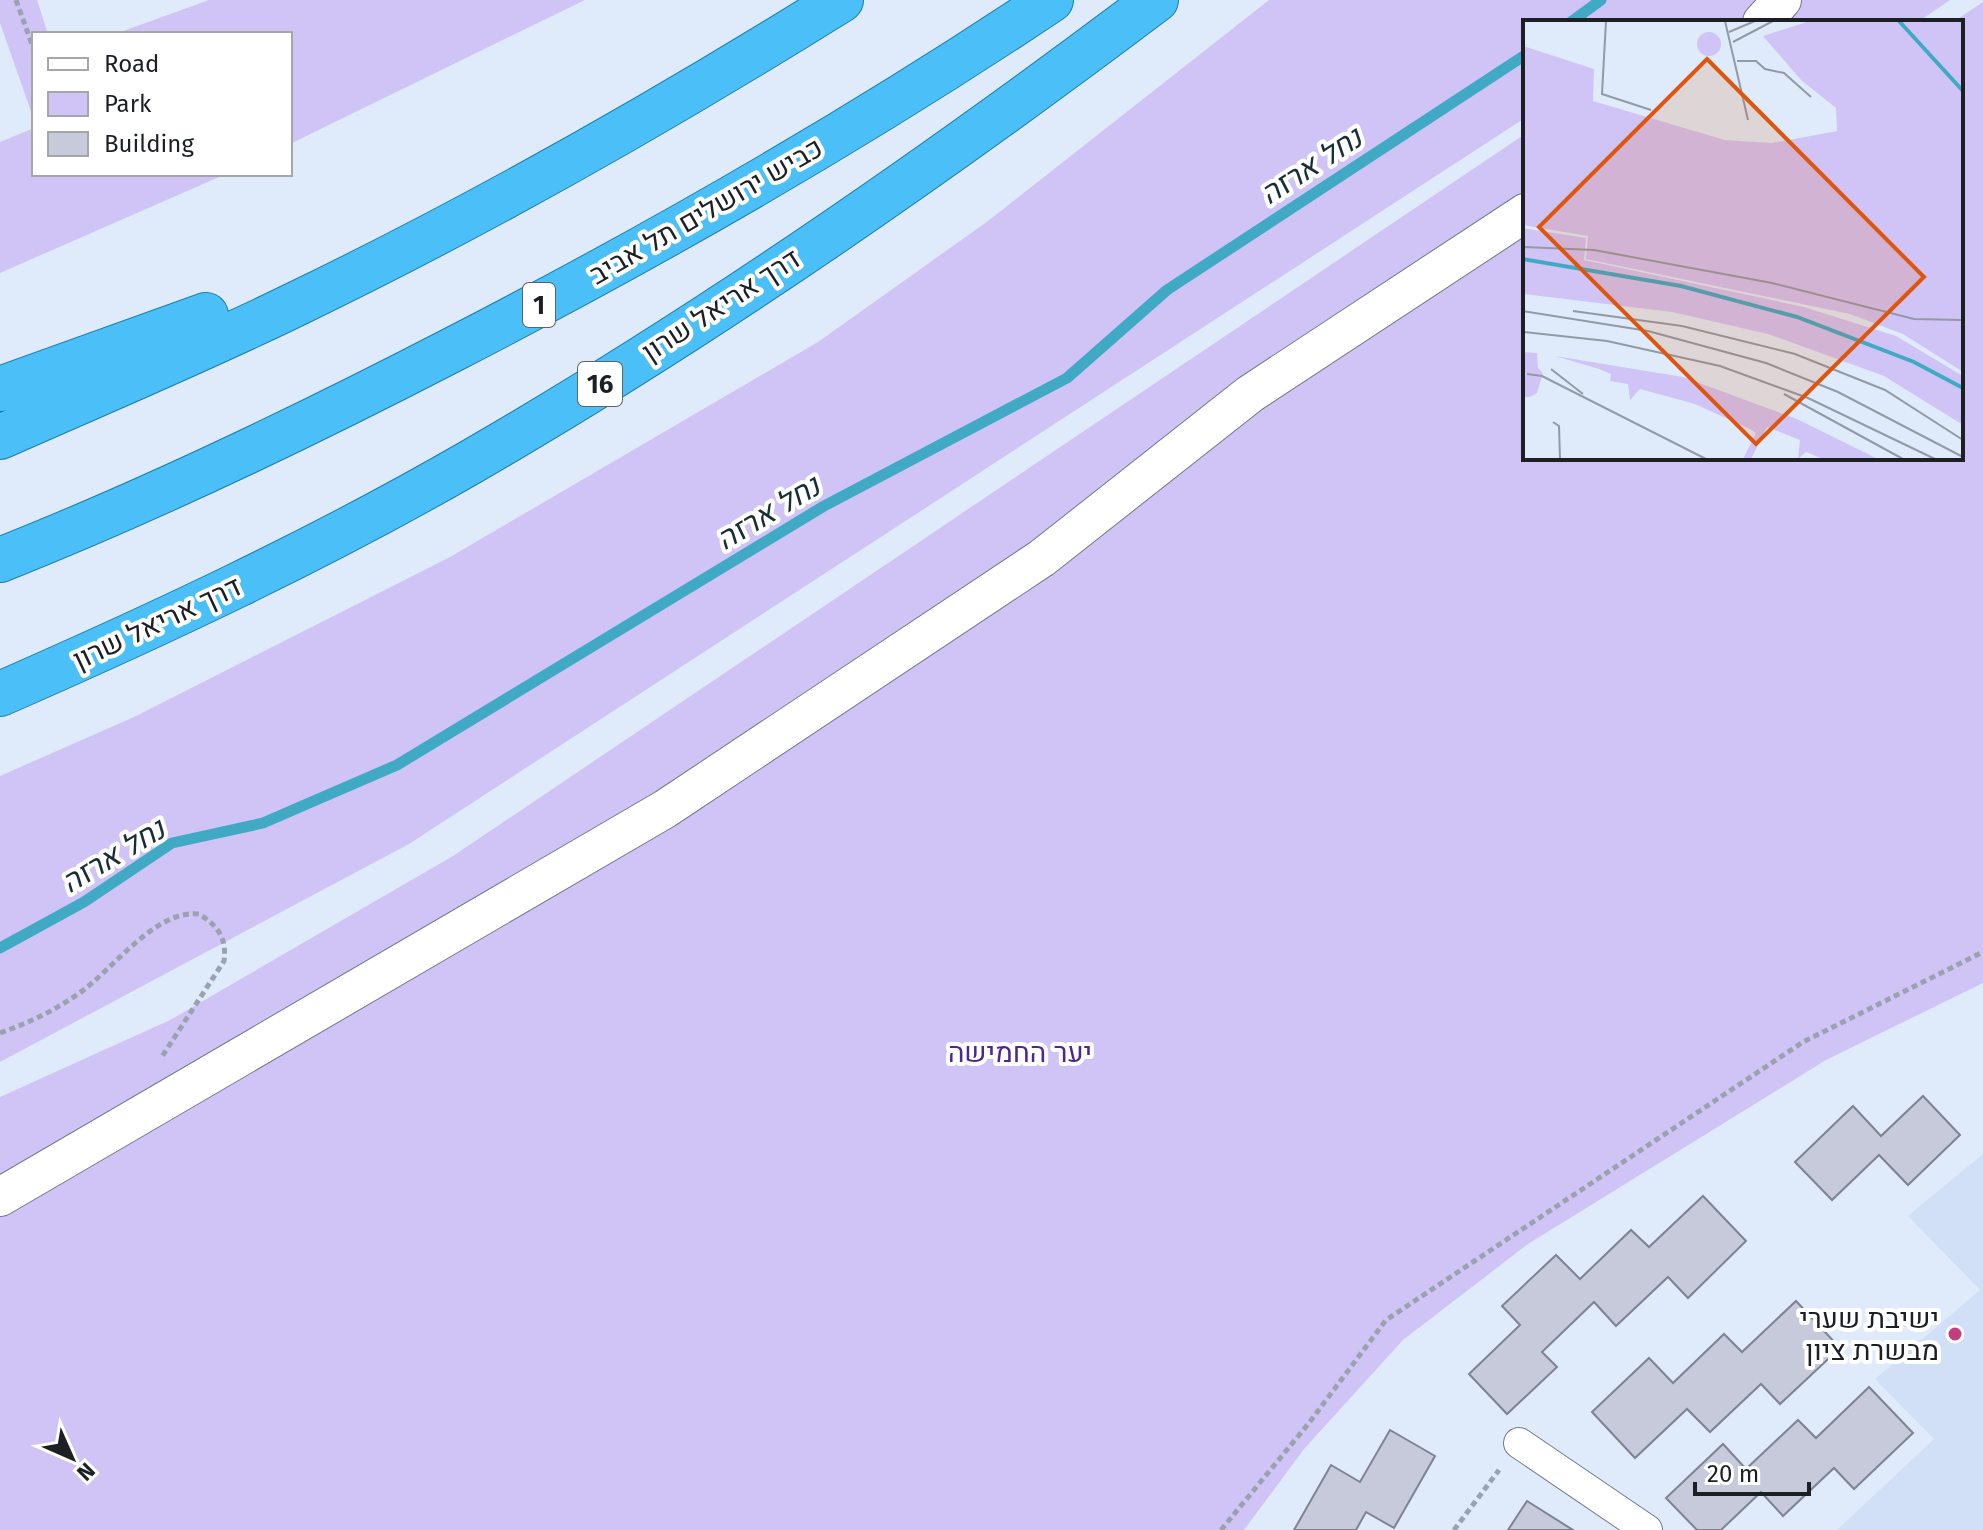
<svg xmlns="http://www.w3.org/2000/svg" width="1983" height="1530" font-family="'Fira Sans',Heebo,sans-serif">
<rect width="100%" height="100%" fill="#dfebfb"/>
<path fill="#d1e0f7" d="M1983 1154V1530H1837L1934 1439 1875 1379 1980 1290 1908 1216Z"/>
<path fill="#d0c4f7" d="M0 0H37L48 34H34V120L0 23Z
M209 0H585L290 144V34H115Z
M1269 0H1950L1918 22H1525V118L409 844 0 1062V776L134 717 450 557 818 342 988 221Z
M1983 2V983L1826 1060 1528 1244 1403 1340 1304 1449 1244 1530H0V1097L170 1020 453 856 1525 134V458H1961V22H1953Z
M34 128V174H226L0 273V142Z"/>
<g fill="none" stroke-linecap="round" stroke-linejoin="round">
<path stroke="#40aac5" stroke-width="11" d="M1571 22 1601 0
M0 948 84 902 172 843 263 823 397 765 824 506 1067 378 1167 290 1525 55"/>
</g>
<path fill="#c6cadb" stroke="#7f8292" stroke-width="2" d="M1923 1096 1960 1135 1908 1185 1879 1155 1832 1200 1795 1162 1853 1106 1881 1136Z
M1703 1196 1746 1241 1688 1298 1668 1277 1616 1326 1594 1302 1542 1352 1557 1367 1507 1414 1469 1374 1520 1325 1502 1306 1556 1255 1580 1279 1631 1230 1649 1247Z
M1796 1301 1840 1348 1780 1404 1761 1384 1710 1432 1687 1409 1635 1458 1592 1412 1649 1358 1673 1383 1724 1334 1742 1352Z
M1869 1387 1913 1433 1854 1489 1834 1468 1783 1516 1761 1492 1721 1530H1697L1666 1498 1723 1444 1746 1469 1798 1420 1816 1438Z
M1390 1430 1435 1456 1394 1528 1366 1512 1356 1530H1294L1331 1465 1360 1482Z
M1527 1501 1573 1530H1508Z"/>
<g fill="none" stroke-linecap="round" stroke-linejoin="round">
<defs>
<path id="minor" d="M1519 1443 1647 1530"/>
<path id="tertiary" d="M1762 22 1782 0
M0 1197 665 809 1042 558 1250 394 1525 213"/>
<path id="trunk" d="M0 389 206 315
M0 437C99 393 200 351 298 303 484 213 665 110 841 0
M0 560C154 499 303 427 450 351 656 245 858 129 1051 0
M0 694C160 624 318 550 469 463 708 325 936 166 1156 0"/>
</defs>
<use href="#minor" stroke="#707a88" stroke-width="32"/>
<use href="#tertiary" stroke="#707a88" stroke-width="40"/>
<use href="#trunk" stroke="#1c7dad" stroke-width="46"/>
<path stroke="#99a2ae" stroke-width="5" stroke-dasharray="6 4" stroke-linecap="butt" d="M16 0 34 50
M0 1033C28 1023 54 1011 78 994 112 971 155 909 199 914 218 926 227 938 224 961L161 1058
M1221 1530 1309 1423 1386 1320 1803 1042 1983 952
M1454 1530 1499 1470"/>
<use href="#minor" stroke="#fff" stroke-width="30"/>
<use href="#tertiary" stroke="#fff" stroke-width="38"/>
<use href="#trunk" stroke="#4abff8" stroke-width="44"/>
</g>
<circle fill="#c43e7f" stroke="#fff" stroke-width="3" cx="1955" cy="1334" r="8"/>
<g text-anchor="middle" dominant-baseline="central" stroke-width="8" stroke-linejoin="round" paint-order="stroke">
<g fill="#fff" stroke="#606366" stroke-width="2">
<rect x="523" y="283" width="32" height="44" rx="6"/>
<rect x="578" y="362" width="44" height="44" rx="6"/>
</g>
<g font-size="26" font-weight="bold" fill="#1c2025">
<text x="539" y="305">1</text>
<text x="600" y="384">16</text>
</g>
<g font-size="28" fill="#1c2025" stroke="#fff">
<text transform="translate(706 211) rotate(-30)">כביש ירושלים תל אביב</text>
<text transform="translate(721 305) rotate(-33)">דרך אריאל שרון</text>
<text transform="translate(157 623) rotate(-25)">דרך אריאל שרון</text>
</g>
<g font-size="28" fill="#4e268d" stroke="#fff">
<text x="1020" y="1052">יער החמישה</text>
</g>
<g font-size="28" fill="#1c2025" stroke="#fff" text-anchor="end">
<text x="1939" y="1318">ישיבת שערי<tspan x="1939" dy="32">מבשרת ציון</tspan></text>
</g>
<g font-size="30" font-style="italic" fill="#172e35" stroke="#fff">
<text transform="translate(1311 166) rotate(-33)">נחל ארזה</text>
<text transform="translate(768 513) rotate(-31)">נחל ארזה</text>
<text transform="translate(113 856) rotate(-31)">נחל ארזה</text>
</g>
</g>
<g transform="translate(1523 20)">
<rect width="440" height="440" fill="#dfebfb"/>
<path d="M287 1H440V352L380 314 327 294 63 239 65 216 0 205V26L71 49 70 81 202 120 249 123 314 111 313 88 278 60 240 16ZM174 24a12 12 0 1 1 24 0a12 12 0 1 1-24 0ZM0 208 63 218 61 240 281 287 373 316 440 356V405L361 356 245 314 149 292 0 274ZM0 332 14 333 15 348 20 353 14 373 7 377H0ZM32 336 160 357 274 399 355 439H300L283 432 275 439 277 420 244 407 228 439H220L233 413 229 410 172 384 117 369 107 380 105 364 87 361 88 354 76 349Z" fill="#d0c4f7"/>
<path fill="none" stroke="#40aac5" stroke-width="4" d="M376 1 440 71M0 239 158 266 274 297 391 342 440 368"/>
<path fill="none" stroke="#919aa5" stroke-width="2" d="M83 1 79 74 128 90M202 1 225 100M206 12 232 1M210 22 250 1M214 41H233L242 49 261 53 288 77M0 227 71 230 249 263 391 299 440 300M0 291 125 311 243 343 315 372 440 437M50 291 159 306 272 334 362 370 440 420M0 312 84 321 197 346 285 378 412 439M28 349 60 374M4 354 19 356 183 439M261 374 380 439M30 402 36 406 37 439"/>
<path fill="#de560d" fill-opacity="0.15" stroke="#de560d" stroke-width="4" d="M184 39 401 257 233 424 16 207Z"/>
<rect width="440" height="440" fill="none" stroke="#1c2025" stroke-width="4"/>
</g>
<rect x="32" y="32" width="260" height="144" fill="#ffffff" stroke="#a4a6a8" stroke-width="2"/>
<rect x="48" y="58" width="40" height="12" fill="#ffffff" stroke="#a4a6a8" stroke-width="2"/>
<text x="104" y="72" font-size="24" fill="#1c2025">Road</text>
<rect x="48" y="92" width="40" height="24" fill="#d0c4f7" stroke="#a4a6a8" stroke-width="2"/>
<text x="104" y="112" font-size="24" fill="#1c2025">Park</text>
<rect x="48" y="132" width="40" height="24" fill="#c6cadb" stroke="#a4a6a8" stroke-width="2"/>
<text x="104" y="152" font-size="24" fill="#1c2025">Building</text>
<g transform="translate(72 1458) rotate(135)" stroke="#ffffff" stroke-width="6" paint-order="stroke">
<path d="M0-6L14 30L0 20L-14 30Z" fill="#1c2025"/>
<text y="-12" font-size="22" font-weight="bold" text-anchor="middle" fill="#1c2025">N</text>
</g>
<path d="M1695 1482v12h114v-12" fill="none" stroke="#1c2025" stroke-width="4"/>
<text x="1707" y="1482" font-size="24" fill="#1c2025" stroke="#ffffff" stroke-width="6" paint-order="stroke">20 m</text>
</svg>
